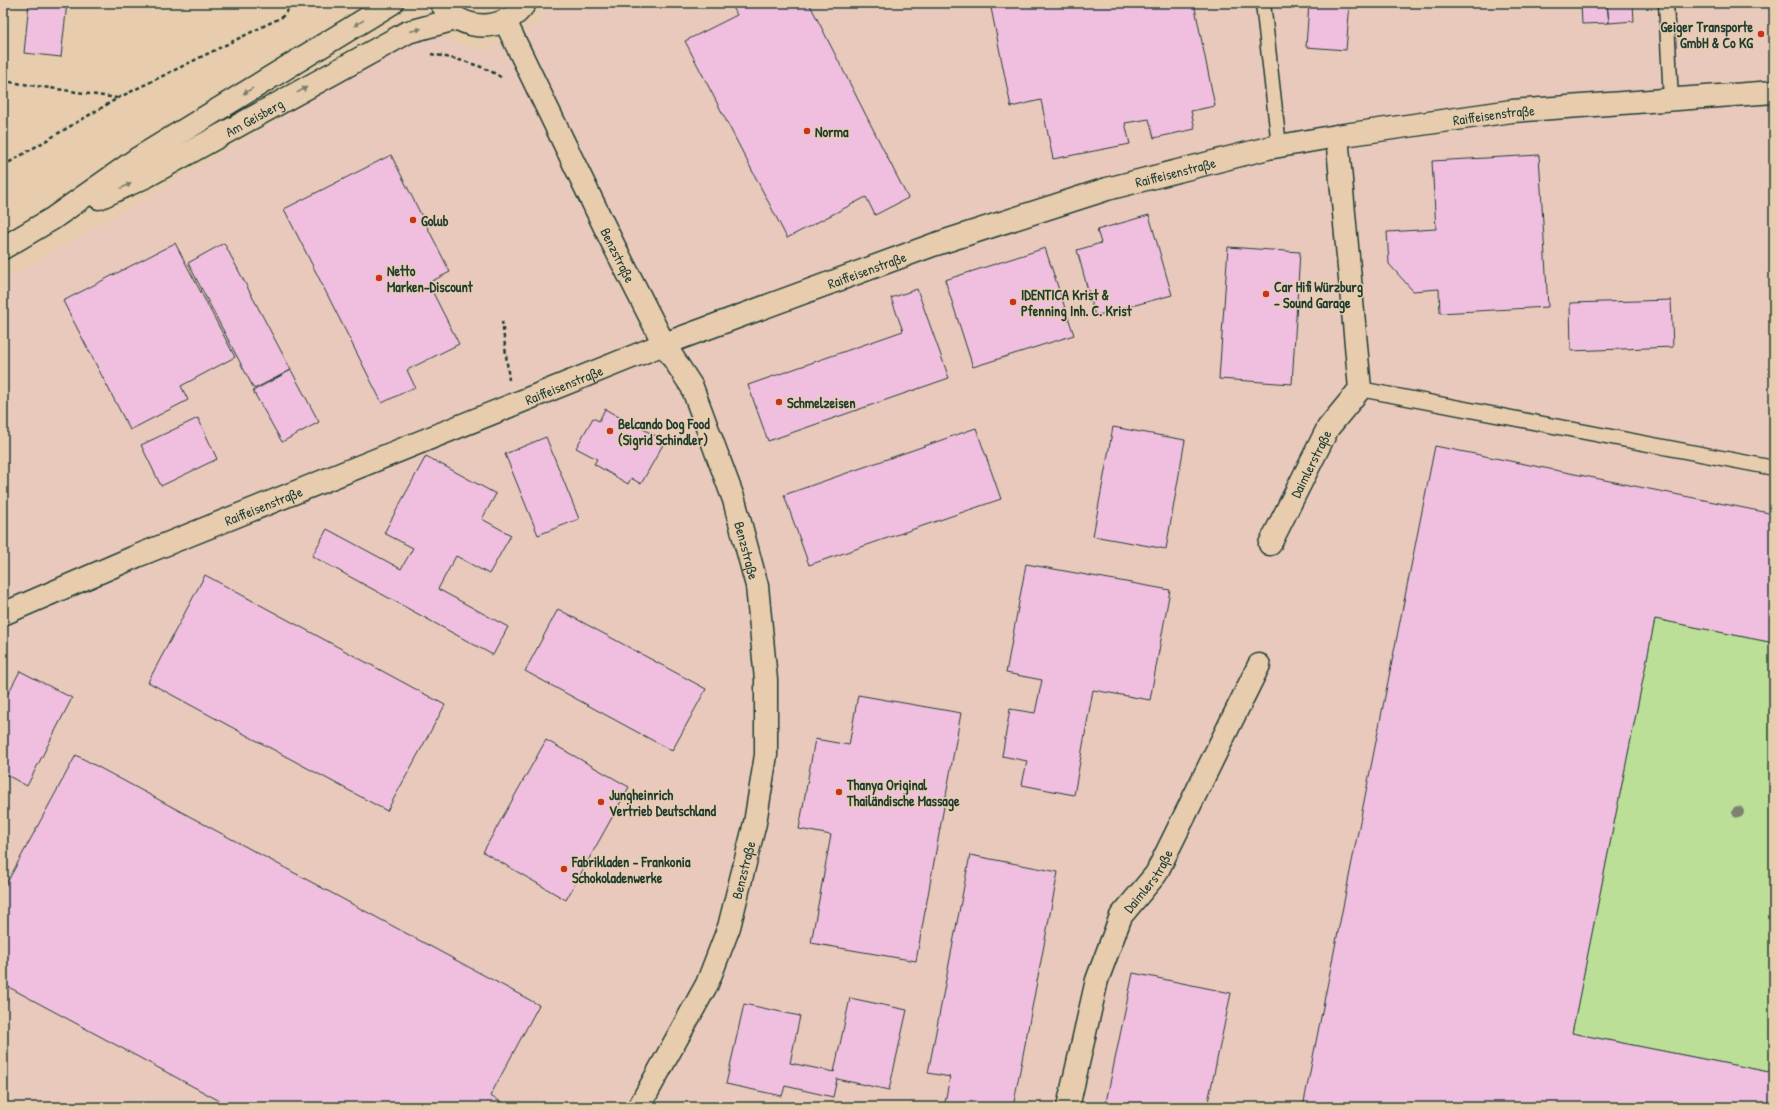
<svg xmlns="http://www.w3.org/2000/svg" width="1777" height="1110" font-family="'Patrick Hand',sans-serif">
<rect width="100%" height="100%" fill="#e7cdae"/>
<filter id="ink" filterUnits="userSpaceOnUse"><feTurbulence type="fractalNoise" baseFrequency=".025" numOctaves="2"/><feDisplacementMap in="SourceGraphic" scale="8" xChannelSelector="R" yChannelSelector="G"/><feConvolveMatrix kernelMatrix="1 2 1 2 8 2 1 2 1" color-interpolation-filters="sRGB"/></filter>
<g filter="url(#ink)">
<path fill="#eac9bd" d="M547 3H1774V1107H3V281L431 30 457 43 485 51 539 23Z"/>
<path fill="#bcdf98" stroke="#6e8e66" d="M1655 619 1774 643V1073L1572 1033Z"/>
<path fill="#f0bfdf" stroke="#1f3d34" d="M29 3H67L61 57 24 53Z
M731 3H809L908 198 875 215 866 197 787 238 685 41 737 15Z
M990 3H1194L1215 106 1191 111 1195 129 1154 138 1149 119 1125 123 1130 144 1053 159 1041 100 1011 107Z
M1309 3H1350L1346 50 1306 47Z
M1581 3H1607L1609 23 1582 24Z
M1607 3H1633L1634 21 1609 23Z
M391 155 450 272 428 283 459 344 407 370 415 387 382 403 284 209Z
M1539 155 1548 307 1440 313 1439 289 1413 291 1389 264 1387 232 1436 229 1432 161Z
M1149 215 1172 295 1095 316 1077 250 1101 243 1097 230Z
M175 243 235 357 181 386 188 400 130 430 63 301Z
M224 243 291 370 254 389 188 263Z
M1228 247 1300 252 1292 384 1219 379Z
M1045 248 1074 335 973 367 945 280Z
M917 289 949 378 768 441 748 385 903 331 891 298Z
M1671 300 1673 347 1571 351 1570 303Z
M291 370 319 422 282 442 253 391Z
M605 409 631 424 634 420 645 426 643 429 665 441 641 484 631 478 628 484 594 464 597 459 576 448 593 418 599 421Z
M198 418 217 459 161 486 141 445Z
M1113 427 1185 440 1166 549 1093 536Z
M976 428 1001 499 809 565 784 495Z
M546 437 579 519 538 535 505 454Z
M1435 446 1774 514V643L1655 619 1572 1033 1774 1073 1773 1107H1303Z
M426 456 496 494 482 519 511 535 489 574 456 556 438 589 508 627 493 655 312 556 327 529 401 569 413 548 384 533Z
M1026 564 1170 590 1150 700 1093 690 1074 795 1022 785 1027 761 1002 756 1010 709 1035 713 1042 680 1006 673Z
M205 575 445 705 387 811 148 682Z
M558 609 706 689 672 751 525 671Z
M20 671 72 698 27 786 3 773V703Z
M858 695 961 713 916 961 811 943 831 835 799 829 815 739 849 745Z
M546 740 629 787 566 900 483 852Z
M76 755 539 1005 490 1096 511 1107H231L3 984V890Z
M970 855 1058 872 1013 1107H944L950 1077 928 1073Z
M1133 973 1231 993 1207 1107H1105Z
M850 998 907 1010 889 1090 837 1079 833 1097 785 1086 782 1096 726 1084 744 1004 800 1016 790 1063 834 1072Z"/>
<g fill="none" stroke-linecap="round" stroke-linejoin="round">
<defs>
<path id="lane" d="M1263 3 1279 146
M1666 3 1671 100
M1360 389 1774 468"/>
<g id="street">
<path id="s1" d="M505 21 611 240 664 344 692 387 734 500 757 586 766 680V755L755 823 729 927 707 984 639 1107"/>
<path id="s2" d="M1270 544 1328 428 1360 389 1337 136"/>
<path id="s3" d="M3 614 137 556 664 344 933 245 1107 189 1268 148 1337 136 1512 111 1774 92"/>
<path id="s4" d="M1068 1107 1097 980 1121 916 1156 874 1259 665"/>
</g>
<g id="secondary">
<path d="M441 3C460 32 505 34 525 3"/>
<path id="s5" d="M99 198 145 177 408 32 456 19"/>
<path d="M3 248 52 219 137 159 392 3"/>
</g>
</defs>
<use href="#lane" stroke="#1f3d34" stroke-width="17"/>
<use href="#street" stroke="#1f3d34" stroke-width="25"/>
<use href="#secondary" stroke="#1f3d34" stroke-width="25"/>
<path stroke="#1f3d34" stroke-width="2.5" stroke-dasharray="4 3" stroke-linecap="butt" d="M431 54C453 58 486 65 503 79
M3 81 117 98
M3 166 118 98 282 17 294 3
M502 321 509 380"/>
<use href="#lane" stroke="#e7cdae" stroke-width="14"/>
<use href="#street" stroke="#e7cdae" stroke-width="22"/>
<use href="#secondary" stroke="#e7cdae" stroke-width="22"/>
</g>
<circle fill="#7d826e" cx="1738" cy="812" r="6"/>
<defs><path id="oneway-solid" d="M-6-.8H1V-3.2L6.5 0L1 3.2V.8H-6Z"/></defs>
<g fill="#797e6b">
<use href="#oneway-solid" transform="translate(359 23) rotate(149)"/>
<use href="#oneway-solid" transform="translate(416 30) rotate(-15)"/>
<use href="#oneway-solid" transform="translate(302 90) rotate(-29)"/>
<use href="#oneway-solid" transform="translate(248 91) rotate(149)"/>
<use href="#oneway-solid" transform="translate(126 186) rotate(-24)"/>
</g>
</g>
<g fill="#c8321e" stroke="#e7cdae" stroke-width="1.5">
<circle cx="1761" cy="34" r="4"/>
<circle cx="807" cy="131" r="4"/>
<circle cx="413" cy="220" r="4"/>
<circle cx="379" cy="278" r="4"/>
<circle cx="1266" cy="294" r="4"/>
<circle cx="1013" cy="302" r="4"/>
<circle cx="779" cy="402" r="4"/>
<circle cx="610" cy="431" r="4"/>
<circle cx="839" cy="792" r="4"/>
<circle cx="601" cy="802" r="4"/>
<circle cx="564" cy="869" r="4"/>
</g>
<g text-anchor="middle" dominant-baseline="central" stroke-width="3" stroke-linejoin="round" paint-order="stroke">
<g font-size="14" font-weight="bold" fill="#1f3d34" stroke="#e7cdae" text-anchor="start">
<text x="1753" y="26" text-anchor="end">Geiger Transporte<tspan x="1753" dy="16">GmbH &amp; Co KG</tspan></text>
<text x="815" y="131">Norma</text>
<text x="421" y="220">Golub</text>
<text x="387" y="270">Netto<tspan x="387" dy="16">Marken-Discount</tspan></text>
<text x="1274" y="286">Car Hifi Würzburg<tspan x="1274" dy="16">– Sound Garage</tspan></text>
<text x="1021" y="294">IDENTICA Krist &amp;<tspan x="1021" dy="16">Pfenning Inh. C. Krist</tspan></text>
<text x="787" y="402">Schmelzeisen</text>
<text x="618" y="423">Belcando Dog Food<tspan x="618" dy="16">(Sigrid Schindler)</tspan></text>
<text x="847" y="784">Thanya Original<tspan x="847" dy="16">Thailändische Massage</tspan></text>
<text x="609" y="794">Jungheinrich<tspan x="609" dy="16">Vertrieb Deutschland</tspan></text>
<text x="572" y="861">Fabrikladen - Frankonia<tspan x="572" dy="16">Schokoladenwerke</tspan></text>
</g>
<g font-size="14" fill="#1f3d34" stroke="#e7cdae">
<text stroke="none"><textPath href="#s3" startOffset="1578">Raiffeisenstraße</textPath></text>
<text stroke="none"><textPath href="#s5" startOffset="175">Am Geisberg</textPath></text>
<text stroke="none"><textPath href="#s3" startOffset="1254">Raiffeisenstraße</textPath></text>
<text stroke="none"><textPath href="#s1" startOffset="260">Benzstraße</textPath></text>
<text stroke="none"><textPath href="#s3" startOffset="930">Raiffeisenstraße</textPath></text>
<text stroke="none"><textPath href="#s3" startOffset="606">Raiffeisenstraße</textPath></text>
<text stroke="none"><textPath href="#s2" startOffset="90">Daimlerstraße</textPath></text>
<text stroke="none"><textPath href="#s3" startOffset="282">Raiffeisenstraße</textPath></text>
<text stroke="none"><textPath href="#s1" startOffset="584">Benzstraße</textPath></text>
<text transform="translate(743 870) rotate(-76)">Benzstraße</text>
<text stroke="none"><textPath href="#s4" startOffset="243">Daimlerstraße</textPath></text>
</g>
</g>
<rect width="1777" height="1110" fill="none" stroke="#e7cdae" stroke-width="16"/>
<rect x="8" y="8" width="1761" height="1094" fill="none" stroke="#1f3d34" stroke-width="1.5" filter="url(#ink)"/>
</svg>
